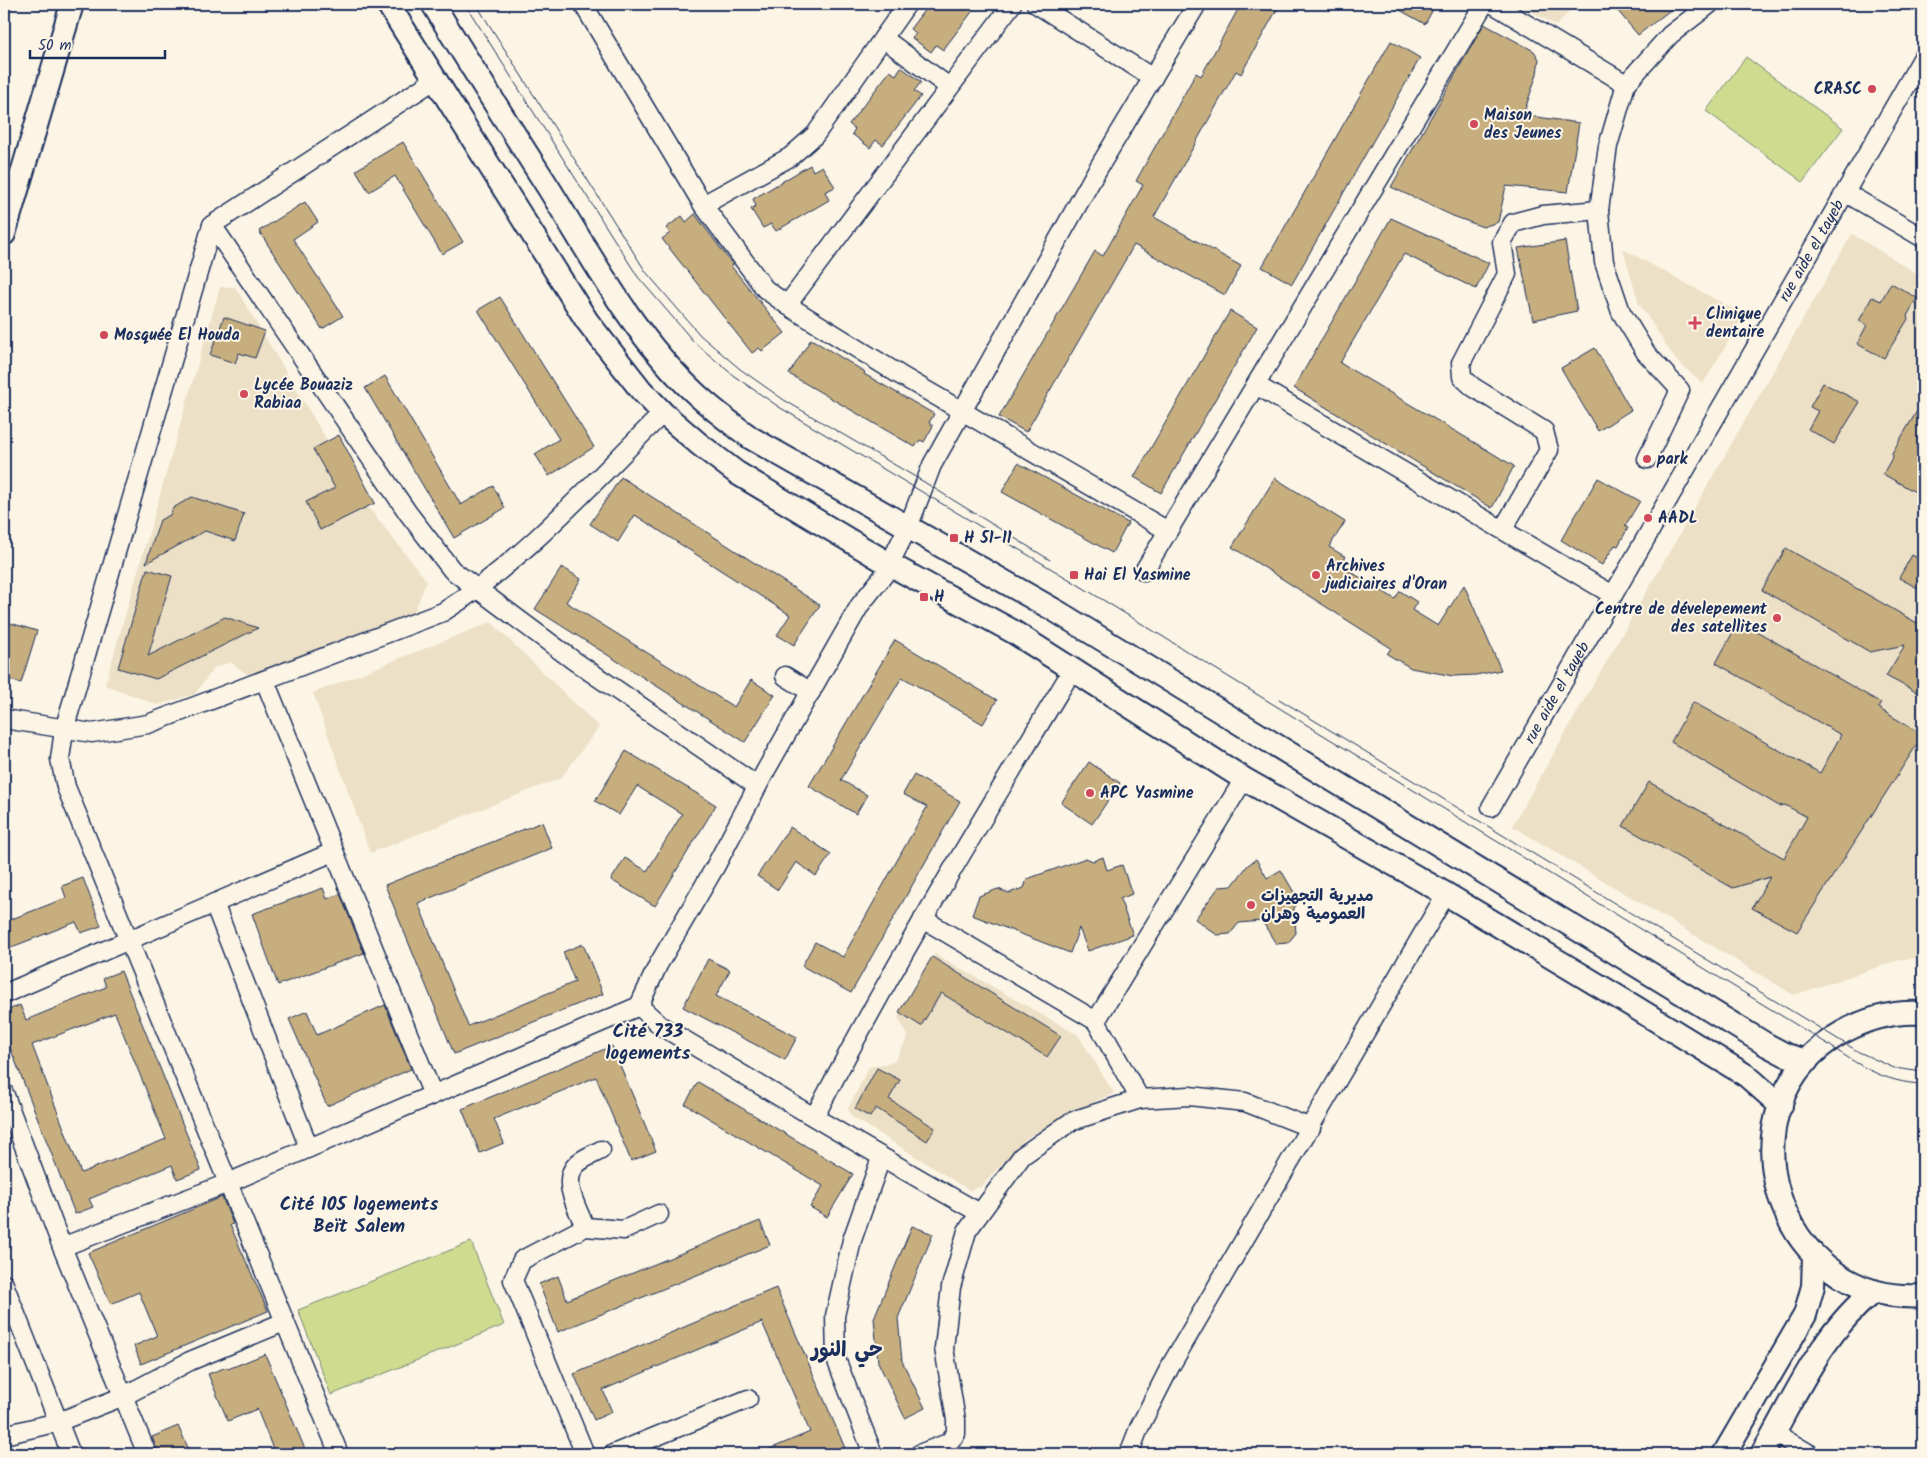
<svg xmlns="http://www.w3.org/2000/svg" width="1927" height="1458" font-family="Kalam,'Playpen Sans Arabic',sans-serif">
<rect width="100%" height="100%" fill="#fcf5e5"/>
<filter id="ink" filterUnits="userSpaceOnUse"><feTurbulence type="fractalNoise" baseFrequency=".02" numOctaves="2"/><feDisplacementMap in="SourceGraphic" scale="10" xChannelSelector="R" yChannelSelector="G"/><feConvolveMatrix kernelMatrix="1 2 1 2 8 2 1 2 1" color-interpolation-filters="sRGB"/></filter>
<g filter="url(#ink)">
<path fill="#ece0c6" d="M1520 4H1576L1556 26Z
M1852 234 1923 277V958L1902 959 1794 995 1512 826Z
M1623 249 1744 315 1703 384 1676 360 1639 304Z
M220 287H235L364 502 427 581 414 612 251 677 230 662 214 668 195 694 158 705 105 685Z
M491 622 599 727 561 778 370 853 313 693Z
M935 954 1078 1035 1114 1093 1068 1114 1025 1139 981 1187 969 1190 851 1116 848 1109 869 1067 894 1062 908 1037 898 1017Z"/>
<path fill="#cfdc8f" stroke="#758676" d="M1746 57 1843 128 1803 182 1706 111Z
M471 1242 504 1325 331 1395 298 1310Z"/>
<path fill="#c7ae7e" stroke="#1b2f5e" fill-rule="evenodd" d="M929 4H978L943 50 936 45 931 52 912 38 916 33 910 29Z
M1241 4H1280L1241 74 1236 71 1154 217 1241 266 1225 295 1134 245 1026 432 999 417 1095 251 1103 256 1143 185 1136 181 1196 73 1201 76Z
M1389 4H1436L1425 24Z
M1612 4H1678L1638 35Z
M1484 24 1534 51 1539 59 1537 74 1523 115 1579 123 1568 192 1506 186 1498 222 1483 227 1453 216 1391 187Z
M1391 41 1420 58 1292 284 1262 267Z
M901 67 921 82 914 91 921 96 883 145 876 140 870 148 852 134 855 129 849 124 890 71 896 75Z
M403 142 463 242 442 254 395 176 369 192 356 170Z
M810 165 813 171 822 166 835 187 825 192 829 200 776 231 771 224 763 228 751 209 756 206 753 199Z
M305 202 318 222 293 239 343 316 322 329 259 231Z
M695 214 733 265 731 266 785 333 762 351 759 348 752 353 662 239 670 233 666 228 682 216 686 222Z
M1391 218 1489 263 1476 289 1404 254 1340 363 1514 466 1492 508 1294 388Z
M1565 241 1577 311 1533 320 1518 248Z
M1891 283 1917 298 1907 316 1908 319 1884 358 1857 344 1867 325 1859 321 1872 297 1881 301Z
M500 297 594 447 549 476 535 454 559 439 478 310Z
M1230 311 1257 327 1161 493 1134 477Z
M224 317 265 331 255 358 239 353 235 363 210 355Z
M811 339 865 372 864 374 934 414 929 423 933 426 924 442 920 440 915 447 789 374Z
M1595 348 1631 410 1598 431 1561 368Z
M385 376 461 505 493 486 505 508 454 538 365 388Z
M1823 383 1860 402 1834 444 1808 429 1818 411 1810 407Z
M1923 401V482L1917 493 1883 474 1893 456 1892 453Z
M339 435 375 503 320 530 306 502 335 488 313 449Z
M1018 463 1128 523 1112 553 1002 492Z
M621 477 820 605 794 645 777 635 790 615 635 515 618 542 590 524Z
M1275 478 1345 522 1329 547 1346 557 1340 565 1395 599 1400 591 1417 602 1412 610 1438 626 1464 585 1501 670 1476 675 1453 676 1411 668 1387 654 1391 648 1232 547Z
M1598 478 1640 501 1625 526 1628 528 1618 546 1615 545 1602 565 1561 540Z
M192 497 244 514 235 541 205 531 146 563 160 520 170 515 173 508Z
M1786 548 1917 623 1923 613V684L1918 693 1886 676 1905 645 1870 652 1762 590Z
M1912 555 1923 561V591L1899 578Z
M562 567 581 579 566 602 734 707 751 680 775 695 745 742 535 609Z
M147 569 172 576 148 656 225 617 258 628 156 679 118 668Z
M4 621 37 631 21 683 4 678Z
M1739 621 1881 703 1878 708 1923 735 1797 932 1752 908 1770 877 1733 888 1623 826 1649 782 1784 858 1807 817 1785 805 1779 806 1671 742 1693 702 1820 773 1841 735 1716 663Z
M895 640 997 700 983 724 902 677 841 780 867 795 856 814 809 786Z
M626 751 716 805 655 906 611 880 625 858 647 871 682 814 637 786 619 815 595 801Z
M1089 762 1120 783 1092 824 1061 803Z
M914 775 960 801 851 993 802 966 815 942 843 957 927 807 903 794Z
M542 822 552 848 418 903 468 1026 575 982 563 952 583 944 603 994 454 1054 385 885Z
M790 827 831 854 816 876 796 862 778 890 757 876Z
M1103 857 1107 870 1122 865 1132 894 1120 899 1133 935 1088 951 1079 928 1070 953 972 915 979 896 998 889 1009 893 1024 888 1027 879 1086 858 1093 861Z
M1256 859 1267 878 1281 870 1299 901 1294 908 1296 933 1288 943 1276 944 1262 921 1239 923 1230 934 1217 935 1195 919 1219 887 1232 886 1248 865Z
M83 878 101 926 81 933 76 922 4 950V922L66 898 62 886Z
M323 888 327 899 340 894 364 953 278 985 252 914Z
M932 957 1061 1036 1047 1057 941 993 921 1026 899 1012Z
M708 959 730 970 716 996 797 1037 785 1060 683 1007Z
M121 971 201 1170 177 1179 172 1165 89 1199 93 1207 75 1214 4 1032V1012L20 1005 26 1020 106 987 103 978ZM115 1013 166 1139 81 1173 32 1045Z
M385 1005 411 1069 327 1106 289 1019 307 1011 317 1035Z
M612 1046 656 1151 631 1161 596 1077 494 1119 504 1143 480 1153 462 1109Z
M877 1068 900 1080 889 1099 935 1128 927 1141 876 1108 870 1117 855 1109Z
M698 1082 853 1174 827 1217 810 1207 823 1186 685 1104Z
M222 1197 233 1224 230 1225 268 1311 141 1364 134 1346 157 1336 139 1292 111 1304 88 1253Z
M760 1221 770 1245 558 1332 539 1284 558 1276 567 1300Z
M912 1226 933 1234 898 1318 902 1361 925 1408 905 1418 878 1362 874 1318Z
M776 1288 845 1448 831 1454H758L810 1432 762 1322 603 1390 612 1412 594 1420 574 1374Z
M265 1354 307 1454H275L257 1409 228 1421 208 1374 227 1367 228 1369Z
M178 1426 191 1454H159L152 1437Z"/>
<g fill="none" stroke-linecap="round" stroke-linejoin="round">
<defs>
<g id="minor">
<path d="M583 4 703 205 765 289 787 305 900 375 1168 531"/>
<path d="M1036 4 1153 78"/>
<path d="M1493 4 1626 84"/>
<path d="M883 38 949 87"/>
<path d="M1846 193 1923 238"/>
<path d="M703 205 790 157 815 135 907 4"/>
<path d="M212 225 408 513 452 570 573 660 757 786"/>
<path d="M787 305 1012 4"/>
<path d="M1256 385 1613 595"/>
<path d="M1647 459 1680 390 1646 353 1621 312 1604 262 1599 210 1608 146 1626 84 1670 35 1710 4"/>
<path d="M1503 529 1549 450 1544 431 1473 387 1462 377 1461 363 1507 274 1502 242 1513 223 1543 215 1599 210"/>
<path d="M1144 571 1484 4"/>
<path d="M785 676 811 692"/>
<path d="M265 681 433 1095"/>
<path d="M4 719 92 733 148 724 443 612C526 559 593 482 663 413"/>
<path id="s1" d="M1491 807 1923 57"/>
<path d="M214 903 309 1148"/>
<path d="M923 919 1096 1021 1140 1099"/>
<path d="M4 994 333 852"/>
<path d="M639 1006 661 1026C767 1089 872 1153 980 1213"/>
<path d="M1096 1021 1244 779"/>
<path d="M4 1093 62 1247 147 1454"/>
<path d="M815 1116C894 963 984 816 1073 669"/>
<path d="M585 1227 624 1230 659 1214"/>
<path d="M62 1247 228 1183 639 1006 658 965 715 867 766 770 860 605 884 575 909 525 932 465 1096 172 1197 4"/>
<path d="M4 1284 71 1454"/>
<path d="M1774 1433 1810 1454"/>
<path d="M4 1435 58 1422 124 1396 190 1361 284 1322"/>
<path d="M339 1454 66 787 60 759 64 730 212 225 436 79"/>
<path d="M585 1454 513 1280 522 1260 585 1227C578 1209 560 1181 577 1164 583 1158 594 1154 601 1150"/>
<path d="M613 1454 748 1399"/>
<path d="M873 1454 836 1359 835 1316 852 1240 881 1158"/>
<path d="M919 1454 948 1443 956 1434V1420L944 1348 951 1287 967 1231 1022 1156 1072 1121 1140 1099 1189 1096 1245 1102 1311 1128"/>
<path d="M1129 1454 1139 1428 1171 1365 1446 894"/>
</g>
<path id="major" d="M388 4 587 321 641 390 663 413 699 444 737 473 889 564 1012 631 1244 779 1446 894 1633 1006 1747 1076 1781 1106
M433 4C470 65 509 126 548 187 591 256 635 338 695 393 713 410 732 424 751 438L1056 611 1767 1045 1786 1055 1807 1061
M4 234 72 4
M1923 1013C1895 1011 1868 1018 1843 1032 1713 1104 1776 1306 1923 1296
M1724 1454 1805 1315 1813 1286 1814 1255
M1762 1454C1795 1397 1821 1333 1874 1291"/>
</defs>
<use href="#minor" stroke="#1b2f5e" stroke-width="21"/>
<use href="#major" stroke="#1b2f5e" stroke-width="26"/>
<use href="#minor" stroke="#fcf5e5" stroke-width="18"/>
<use href="#major" stroke="#fcf5e5" stroke-width="22"/>
<path stroke="#1b2f5e" stroke-width="1" d="M465 4 638 277 694 342 734 376 779 407 1072 581 1826 1043C1857 1064 1884 1083 1923 1084
M476 4 646 272 700 335 740 369 784 400 924 482 1050 560
M1279 699 1859 1052 1894 1068 1923 1072"/>
</g>
</g>
<g fill="#d1495b" stroke="#fcf5e5" stroke-width="2">
<circle cx="1872" cy="89" r="5"/>
<circle cx="1474" cy="124" r="5"/>
<path d="M1692.5 315.5h5v5h5v5h-5v5h-5v-5h-5v-5h5z"/>
<circle cx="104" cy="335" r="5"/>
<circle cx="244" cy="394" r="5"/>
<circle cx="1647" cy="459" r="5"/>
<circle cx="1648" cy="518" r="5"/>
<rect x="949" y="533" width="10" height="10" rx="2.5"/>
<rect x="1069" y="570" width="10" height="10" rx="2.5"/>
<circle cx="1316" cy="575" r="5"/>
<rect x="919" y="592" width="10" height="10" rx="2.5"/>
<circle cx="1777" cy="618" r="5"/>
<circle cx="1090" cy="793" r="5"/>
<circle cx="1251" cy="905" r="5"/>
</g>
<g text-anchor="middle" dominant-baseline="central" stroke-width="4" stroke-linejoin="round" paint-order="stroke">
<g font-size="16" font-weight="bold" fill="#1b2f5e" stroke="#fcf5e5" text-anchor="start">
<text x="1862" y="89" text-anchor="end">CRASC</text>
<text x="1484" y="115">Maison<tspan x="1484" dy="18">des Jeunes</tspan></text>
<text x="1706" y="314">Clinique<tspan x="1706" dy="18">dentaire</tspan></text>
<text x="114" y="335">Mosquée El Houda</text>
<text x="254" y="385">Lycée Bouaziz<tspan x="254" dy="18">Rabiaa</tspan></text>
<text x="1657" y="459">park</text>
<text x="1658" y="518">AADL</text>
<text x="964" y="538">H 51-11</text>
<text x="1326" y="566">Archives<tspan x="1326" dy="18">judiciaires d'Oran</tspan></text>
<text x="1084" y="575">Hai El Yasmine</text>
<text x="934" y="597">H</text>
<text x="1767" y="609" text-anchor="end">Centre de dévelepement<tspan x="1767" dy="18">des satellites</tspan></text>
<text x="1100" y="793">APC Yasmine</text>
<text x="1261" y="896">مديرية التجهيزات<tspan x="1261" dy="18">العمومية وهران</tspan></text>
</g>
<g font-size="16" fill="#1b2f5e" stroke="#fcf5e5">
<text stroke="none"><textPath href="#s1" startOffset="642">rue aide el tayeb</textPath></text>
<text stroke="none"><textPath href="#s1" startOffset="132">rue aide el tayeb</textPath></text>
</g>
<g font-size="19" font-weight="bold" fill="#1b2f5e" stroke="#fcf5e5">
<text x="648" y="1032">Cité 733<tspan x="648" dy="22">logements</tspan></text>
<text x="359" y="1205">Cité 105 logements<tspan x="359" dy="22">Beït Salem</tspan></text>
</g>
<g font-size="21" font-weight="bold" fill="#1b2f5e" stroke="#fcf5e5">
<text x="847" y="1350">حي النور</text>
</g>
</g>
<rect width="1927" height="1458" fill="none" stroke="#fcf5e5" stroke-width="20"/>
<rect x="10" y="10" width="1907" height="1438" fill="none" stroke="#1b2f5e" stroke-width="2" filter="url(#ink)"/>
<path d="M30 50v8h135v-8" fill="none" stroke="#1b2f5e" stroke-width="2.5"/>
<text x="38" y="50" font-size="15" fill="#1b2f5e" stroke="#fcf5e5" stroke-width="4" paint-order="stroke">50 m</text>
</svg>
